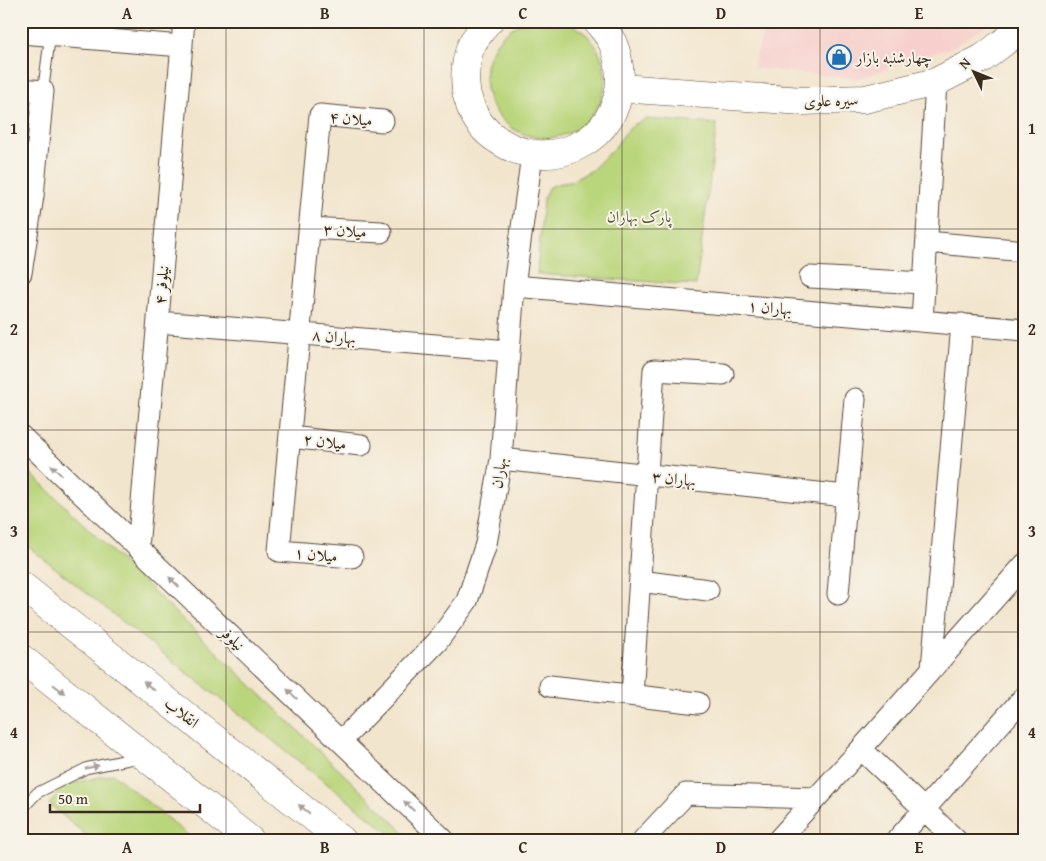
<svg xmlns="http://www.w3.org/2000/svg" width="1046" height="861" font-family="'Gentium Book Plus',Amiri,serif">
<rect width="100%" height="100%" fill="#f7f3e8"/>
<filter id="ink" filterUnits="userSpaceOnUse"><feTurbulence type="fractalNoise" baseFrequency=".02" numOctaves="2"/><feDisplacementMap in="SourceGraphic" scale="10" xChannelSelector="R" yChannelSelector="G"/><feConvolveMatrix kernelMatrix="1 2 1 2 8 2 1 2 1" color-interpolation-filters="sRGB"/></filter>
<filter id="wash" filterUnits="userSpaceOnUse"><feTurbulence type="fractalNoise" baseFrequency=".0096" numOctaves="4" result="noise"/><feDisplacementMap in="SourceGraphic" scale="20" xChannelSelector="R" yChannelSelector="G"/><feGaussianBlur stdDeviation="1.12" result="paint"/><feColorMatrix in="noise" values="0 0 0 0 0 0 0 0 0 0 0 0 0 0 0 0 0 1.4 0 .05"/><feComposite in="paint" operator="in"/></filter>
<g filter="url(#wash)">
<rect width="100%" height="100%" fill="#f2e5cd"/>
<path fill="#f7d0cd" d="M766 21H993L955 46 857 79 753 68Z"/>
<path fill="#bad67c" stroke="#7a804d" d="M485 78a60 60 0 1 1 120 0a60 60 0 1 1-120 0Z
M647 119 717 124 696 285 537 274 543 200 548 188 557 184 570 182 592 170 615 147 627 131 635 124Z
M21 464 412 840H398L21 541Z
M113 774 194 840H92L49 804 65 785Z"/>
</g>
<g filter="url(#ink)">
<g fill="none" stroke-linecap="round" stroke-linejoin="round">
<defs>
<path id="lane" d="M43 91 52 21
M21 810 37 793 87 768 141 757"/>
<path id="street" d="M21 33 182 46
M21 89 43 91 33 196 21 273
M310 228 381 232
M927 242 1025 251
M810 277 924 283
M514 286 1025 330
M922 321 936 82
M158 322 509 351
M21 436 444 840
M290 437 361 445
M501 459 846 496
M138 548 184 21
M352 557 279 551 320 115 383 121
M640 581 708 590
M838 594 855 399
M932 668 962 324
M550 686 698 703
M632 695 654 370 723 374
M341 741 437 642 467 601 486 544 501 459 514 286 532 155
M861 749 956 840
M643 840 686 794 816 798
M778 840 861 749 1025 564
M897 840 1025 696"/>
<path id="secondary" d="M489 21 486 23C482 30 477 36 473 42 466 55 464 76 466 90 466 95 469 100 470 105 475 119 485 132 498 140 550 176 621 140 620 76 619 64 617 50 611 40 607 33 601 27 597 21
M620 88 803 101 865 99 936 82 983 58 1025 26
M21 585 342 840
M21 658 250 840"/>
</defs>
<use href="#lane" stroke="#564638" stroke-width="12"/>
<use href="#street" stroke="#564638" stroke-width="23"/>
<use href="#secondary" stroke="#564638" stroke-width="29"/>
<use href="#lane" stroke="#fff" stroke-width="10"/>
<use href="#street" stroke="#fff" stroke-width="21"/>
<use href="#secondary" stroke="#fff" stroke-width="28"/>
</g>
<defs><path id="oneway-solid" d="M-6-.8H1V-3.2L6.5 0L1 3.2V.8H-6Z" transform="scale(1.25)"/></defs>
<g fill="#a79f9a">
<use href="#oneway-solid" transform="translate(56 470) rotate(-136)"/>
<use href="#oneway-solid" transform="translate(174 582) rotate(-136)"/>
<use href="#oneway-solid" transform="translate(149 686) rotate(-142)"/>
<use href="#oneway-solid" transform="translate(59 689) rotate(38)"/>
<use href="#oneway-solid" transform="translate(292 694) rotate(-136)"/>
<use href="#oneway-solid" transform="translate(92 767) rotate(-14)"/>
<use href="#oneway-solid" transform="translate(409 806) rotate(-136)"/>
<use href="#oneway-solid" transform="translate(304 809) rotate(-142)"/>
</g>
</g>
<path fill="none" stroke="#3b2a1e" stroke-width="1" stroke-opacity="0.55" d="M226 21V840M424 21V840M622 21V840M820 21V840M21 229H1025M21 430H1025M21 632H1025"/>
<defs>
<symbol id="shop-ring" viewBox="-11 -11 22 22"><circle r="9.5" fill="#f7f3e8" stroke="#1f6fb2" stroke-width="1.5"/><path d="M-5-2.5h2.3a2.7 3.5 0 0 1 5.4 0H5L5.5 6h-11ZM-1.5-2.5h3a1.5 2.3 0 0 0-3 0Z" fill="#1f6fb2"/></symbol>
</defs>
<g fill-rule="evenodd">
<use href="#shop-ring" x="825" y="43" width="28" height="28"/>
</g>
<g text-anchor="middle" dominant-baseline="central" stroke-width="4" stroke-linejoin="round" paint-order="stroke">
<g font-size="16" fill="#3b2a1e" stroke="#f7f3e8" text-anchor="start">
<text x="856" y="57">چهارشنبه بازار</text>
</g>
<g font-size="16" fill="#3b2a1e" stroke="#f7f3e8">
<text transform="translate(831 100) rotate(-2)">سیره علوی</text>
<text transform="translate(351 118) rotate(5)">میلان ۴</text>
<text transform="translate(345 230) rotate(4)">میلان ۳</text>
<text transform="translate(161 285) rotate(-85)">نیلوفر ۴</text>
<text transform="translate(770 307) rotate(5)">بهاران ۱</text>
<text transform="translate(334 336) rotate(5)">بهاران ۸</text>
<text transform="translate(325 441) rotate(7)">میلان ۲</text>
<text transform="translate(498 473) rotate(-81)">بهاران</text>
<text transform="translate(674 478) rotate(6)">بهاران ۳</text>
<text transform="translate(316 554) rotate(5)">میلان ۱</text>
<text transform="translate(233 638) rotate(44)">نیلوفر</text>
<text transform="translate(182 712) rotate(38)">انقلاب</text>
</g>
<g font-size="16" fill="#5b5536" stroke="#f7f3e8">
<text x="639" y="216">پارک بهاران</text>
</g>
</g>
<rect width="1046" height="861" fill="none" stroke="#f7f3e8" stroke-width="55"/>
<g transform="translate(974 72) rotate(313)" stroke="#f7f3e8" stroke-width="4" paint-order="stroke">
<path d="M0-4L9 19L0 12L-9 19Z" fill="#3b2a1e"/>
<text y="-8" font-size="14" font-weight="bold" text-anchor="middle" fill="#3b2a1e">N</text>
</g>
<path d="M50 804v8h150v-8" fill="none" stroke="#3b2a1e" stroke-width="2.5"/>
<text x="58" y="804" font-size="15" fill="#3b2a1e" stroke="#f7f3e8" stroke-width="4" paint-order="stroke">50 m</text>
<rect x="28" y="28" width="990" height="806" fill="none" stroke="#3b2a1e" stroke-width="2"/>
<g font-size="16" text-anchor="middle" font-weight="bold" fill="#3b2a1e">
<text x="127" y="19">A</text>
<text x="325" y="19">B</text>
<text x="523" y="19">C</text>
<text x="721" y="19">D</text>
<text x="919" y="19">E</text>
<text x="14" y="134">1</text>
<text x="1032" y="134">1</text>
<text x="14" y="335">2</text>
<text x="1032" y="335">2</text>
<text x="14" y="537">3</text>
<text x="1032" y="537">3</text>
<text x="14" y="738">4</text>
<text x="1032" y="738">4</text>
<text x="127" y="853">A</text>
<text x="325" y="853">B</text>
<text x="523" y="853">C</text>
<text x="721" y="853">D</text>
<text x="919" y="853">E</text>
</g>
</svg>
